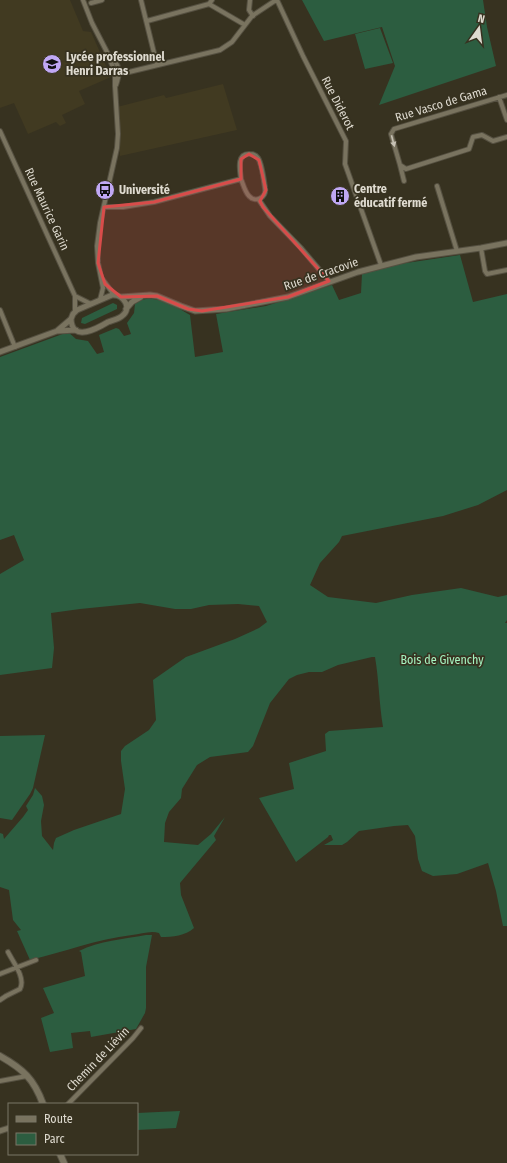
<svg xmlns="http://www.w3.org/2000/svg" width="507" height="1163" font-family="'Fira Sans Condensed',sans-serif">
<rect width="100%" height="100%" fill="#373220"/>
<path fill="#413a21" d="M0 0H70L83 31 91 32 111 77 79 91 85 104 62 115 66 123 60 126 56 122 28 134 14 103 0 108Z
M223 84 237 130 120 156 117 107 164 95 166 98Z"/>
<path fill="#2c5d40" d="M302 0H483L487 27 496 66 379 105 395 66 382 27 324 41Z
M380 28 393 63 365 69 355 34Z
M460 255 473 302 507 294V490L478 505 443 516 342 536 339 542 320 563 310 585 328 597 376 603 412 595 461 588 498 597 507 595V620L505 623H507V926H503L496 891 488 863 457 874 433 876 422 871 418 859 415 836 408 825 394 826 359 831 347 842 342 845H324L333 840 331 835H329L328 837 296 862 259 798 294 789 289 763 326 751 325 734 329 731 383 727C379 704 379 680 375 657H372L338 665 322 672H309L297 675 289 679 270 703 253 746 248 752 210 757 197 765 182 789 181 798 169 812 165 823 164 842 198 845 211 834 225 817 214 836 216 840 180 883 181 895 194 928C185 936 173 937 161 937L159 933C151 930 141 934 132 935 97 939 64 952 30 960L17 931 21 930 13 920 9 890 0 887V833L3 834 4 839 23 817 28 810 26 806 33 795 35 788 42 796 44 805 41 821 42 836 53 850 54 843 56 838 74 830 121 814 125 789 121 761V751L125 746 149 730 156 720 153 680 186 657 235 639 259 628 267 622 259 606 238 604 209 605 191 609H175L140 603 80 609 51 613 54 648 52 668 0 675V574L24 560 14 535 0 540V357L68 332 76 339 88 341 97 354 104 352 99 335 116 328 119 329 124 336 131 334 127 323 134 313 135 304C138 302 142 299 146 299 161 297 178 308 190 315L195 357 223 352 216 314 266 306 332 285 339 300 361 293 362 274 386 266Z
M113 303 117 305V309L85 324 81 323 82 318Z
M45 735 33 788 30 794 12 820 0 818V736Z
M146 935H152L146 967V1008L145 1013 136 1029 91 1037 90 1031 71 1033 73 1048 50 1052 41 1018 54 1013 43 988 85 976 81 952 79 951C99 941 124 939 146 935Z
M180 1111 176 1128 137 1130V1113Z"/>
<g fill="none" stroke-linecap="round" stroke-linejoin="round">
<defs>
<path id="minor" d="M83 0 92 23 108 54 115 73V86L118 134 117 148 100 223 97 246 98 263 103 288 100 300
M141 0 157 65
M250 0 249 10 253 16
M277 0 303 56 346 141 345 164 381 265
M91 3 102 0
M209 4 245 25
M147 21 209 4 212 0
M108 55C120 64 121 71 116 85
M115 73 129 72 220 50 232 42 252 16 276 0
M507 95 394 129 391 134 400 165 406 169 469 149 473 137 482 135 493 141 507 137
M499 97 507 120
M0 131 75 296V312
M400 165 404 181
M437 186 457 251
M259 200 270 216 301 248 329 281
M104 207H123L154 202 241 179C240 171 236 153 250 154 253 154 256 155 258 158 262 164 264 181 265 188 267 198 255 203 249 196 245 192 243 184 241 179
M481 248 485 271 487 274 507 270
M103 280 112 292 115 295
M75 296 91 304
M0 310 15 347
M0 974 36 960
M0 1000 6 996 20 989C26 978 13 962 8 952
M0 1081 27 1076
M68 1104 133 1038 141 1028"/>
<path id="tertiary" d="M112 295C123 294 133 308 122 316 119 319 113 320 108 322 98 328 72 343 71 319L73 314 77 310Z
M121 297 150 295 157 296 181 306 195 311 226 309 288 297 358 272 416 257 481 248 507 243
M126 309 132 302 141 297
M58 331 76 330
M0 352 57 331 71 319
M0 1131 9 1128"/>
<path id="secondary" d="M0 1056C23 1069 34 1079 43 1104
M60 1154 64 1163"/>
</defs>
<use href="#minor" stroke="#555041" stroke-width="6"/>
<use href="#tertiary" stroke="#555041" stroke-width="7"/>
<use href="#secondary" stroke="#555041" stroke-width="8"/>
<use href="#minor" stroke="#79735f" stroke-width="4"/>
<use href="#tertiary" stroke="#79735f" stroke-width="5"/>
<use href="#secondary" stroke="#79735f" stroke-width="6"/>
</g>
<defs><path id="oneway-solid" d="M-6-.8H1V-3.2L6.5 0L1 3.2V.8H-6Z"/></defs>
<use fill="#c6c1b4" href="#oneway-solid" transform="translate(393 141) rotate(75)"/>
<path fill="#d84c4a" fill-opacity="0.2" stroke="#d84c4a" stroke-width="3" stroke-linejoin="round" d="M249 154 259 160 266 190 260 201 263 207 329 281 288 297 202 311 188 309 157 296 121 297 105 284 98 263 104 207 154 202 241 179V159Z"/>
<defs>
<symbol id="school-disc" viewBox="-11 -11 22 22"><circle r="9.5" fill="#c0a8f4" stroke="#373220"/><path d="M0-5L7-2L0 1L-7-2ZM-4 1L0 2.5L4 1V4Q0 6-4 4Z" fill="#111"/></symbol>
<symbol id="bus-disc" viewBox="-11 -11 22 22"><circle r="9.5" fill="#c0a8f4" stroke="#373220"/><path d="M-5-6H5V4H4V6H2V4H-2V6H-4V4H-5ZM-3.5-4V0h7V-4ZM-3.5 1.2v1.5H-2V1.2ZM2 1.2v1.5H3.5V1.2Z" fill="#111"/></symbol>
<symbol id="building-disc" viewBox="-11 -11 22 22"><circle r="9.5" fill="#c0a8f4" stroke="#373220"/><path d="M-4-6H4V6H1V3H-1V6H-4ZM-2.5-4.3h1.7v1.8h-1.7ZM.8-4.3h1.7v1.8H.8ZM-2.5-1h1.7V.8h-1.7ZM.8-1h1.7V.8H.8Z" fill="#111"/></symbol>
</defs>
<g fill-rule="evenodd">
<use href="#school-disc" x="41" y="53" width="22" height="22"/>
<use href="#bus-disc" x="94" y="179" width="22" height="22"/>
<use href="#building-disc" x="329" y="185" width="22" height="22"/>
</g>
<g text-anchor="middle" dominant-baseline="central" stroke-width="3.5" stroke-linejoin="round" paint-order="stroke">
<g font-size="12" font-weight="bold" fill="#dfdbd0" stroke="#373220" text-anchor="start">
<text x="66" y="57">Lycée professionnel<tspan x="66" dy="14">Henri Darras</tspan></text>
<text x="354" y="189">Centre<tspan x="354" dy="14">éducatif fermé</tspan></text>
<text x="119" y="190">Université</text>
</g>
<g font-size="12" fill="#dfdbd0" stroke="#373220">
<text transform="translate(338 103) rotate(63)">Rue Diderot</text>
<text transform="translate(441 104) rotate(-17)">Rue Vasco de Gama</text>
<text transform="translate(47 209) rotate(65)">Rue Maurice Garin</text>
<text transform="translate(321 274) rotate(-19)">Rue de Cracovie</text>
<text transform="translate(98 1059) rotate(-46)">Chemin de Liévin</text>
</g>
<g font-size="12" fill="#a5f4c1" stroke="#373220">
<text x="442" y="660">Bois de Givenchy</text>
</g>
</g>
<rect x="8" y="1103" width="130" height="52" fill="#373220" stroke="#7a7666"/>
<rect x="16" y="1116" width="20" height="6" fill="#79735f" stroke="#7a7666"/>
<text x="44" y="1123" font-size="12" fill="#dfdbd0">Route</text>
<rect x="16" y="1133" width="20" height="12" fill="#2c5d40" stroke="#7a7666"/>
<text x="44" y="1143" font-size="12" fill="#dfdbd0">Parc</text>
<g transform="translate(479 28) rotate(14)" stroke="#373220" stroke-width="3" paint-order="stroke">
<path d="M0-3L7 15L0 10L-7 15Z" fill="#dfdbd0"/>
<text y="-6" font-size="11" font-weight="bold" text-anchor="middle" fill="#dfdbd0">N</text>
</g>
</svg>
